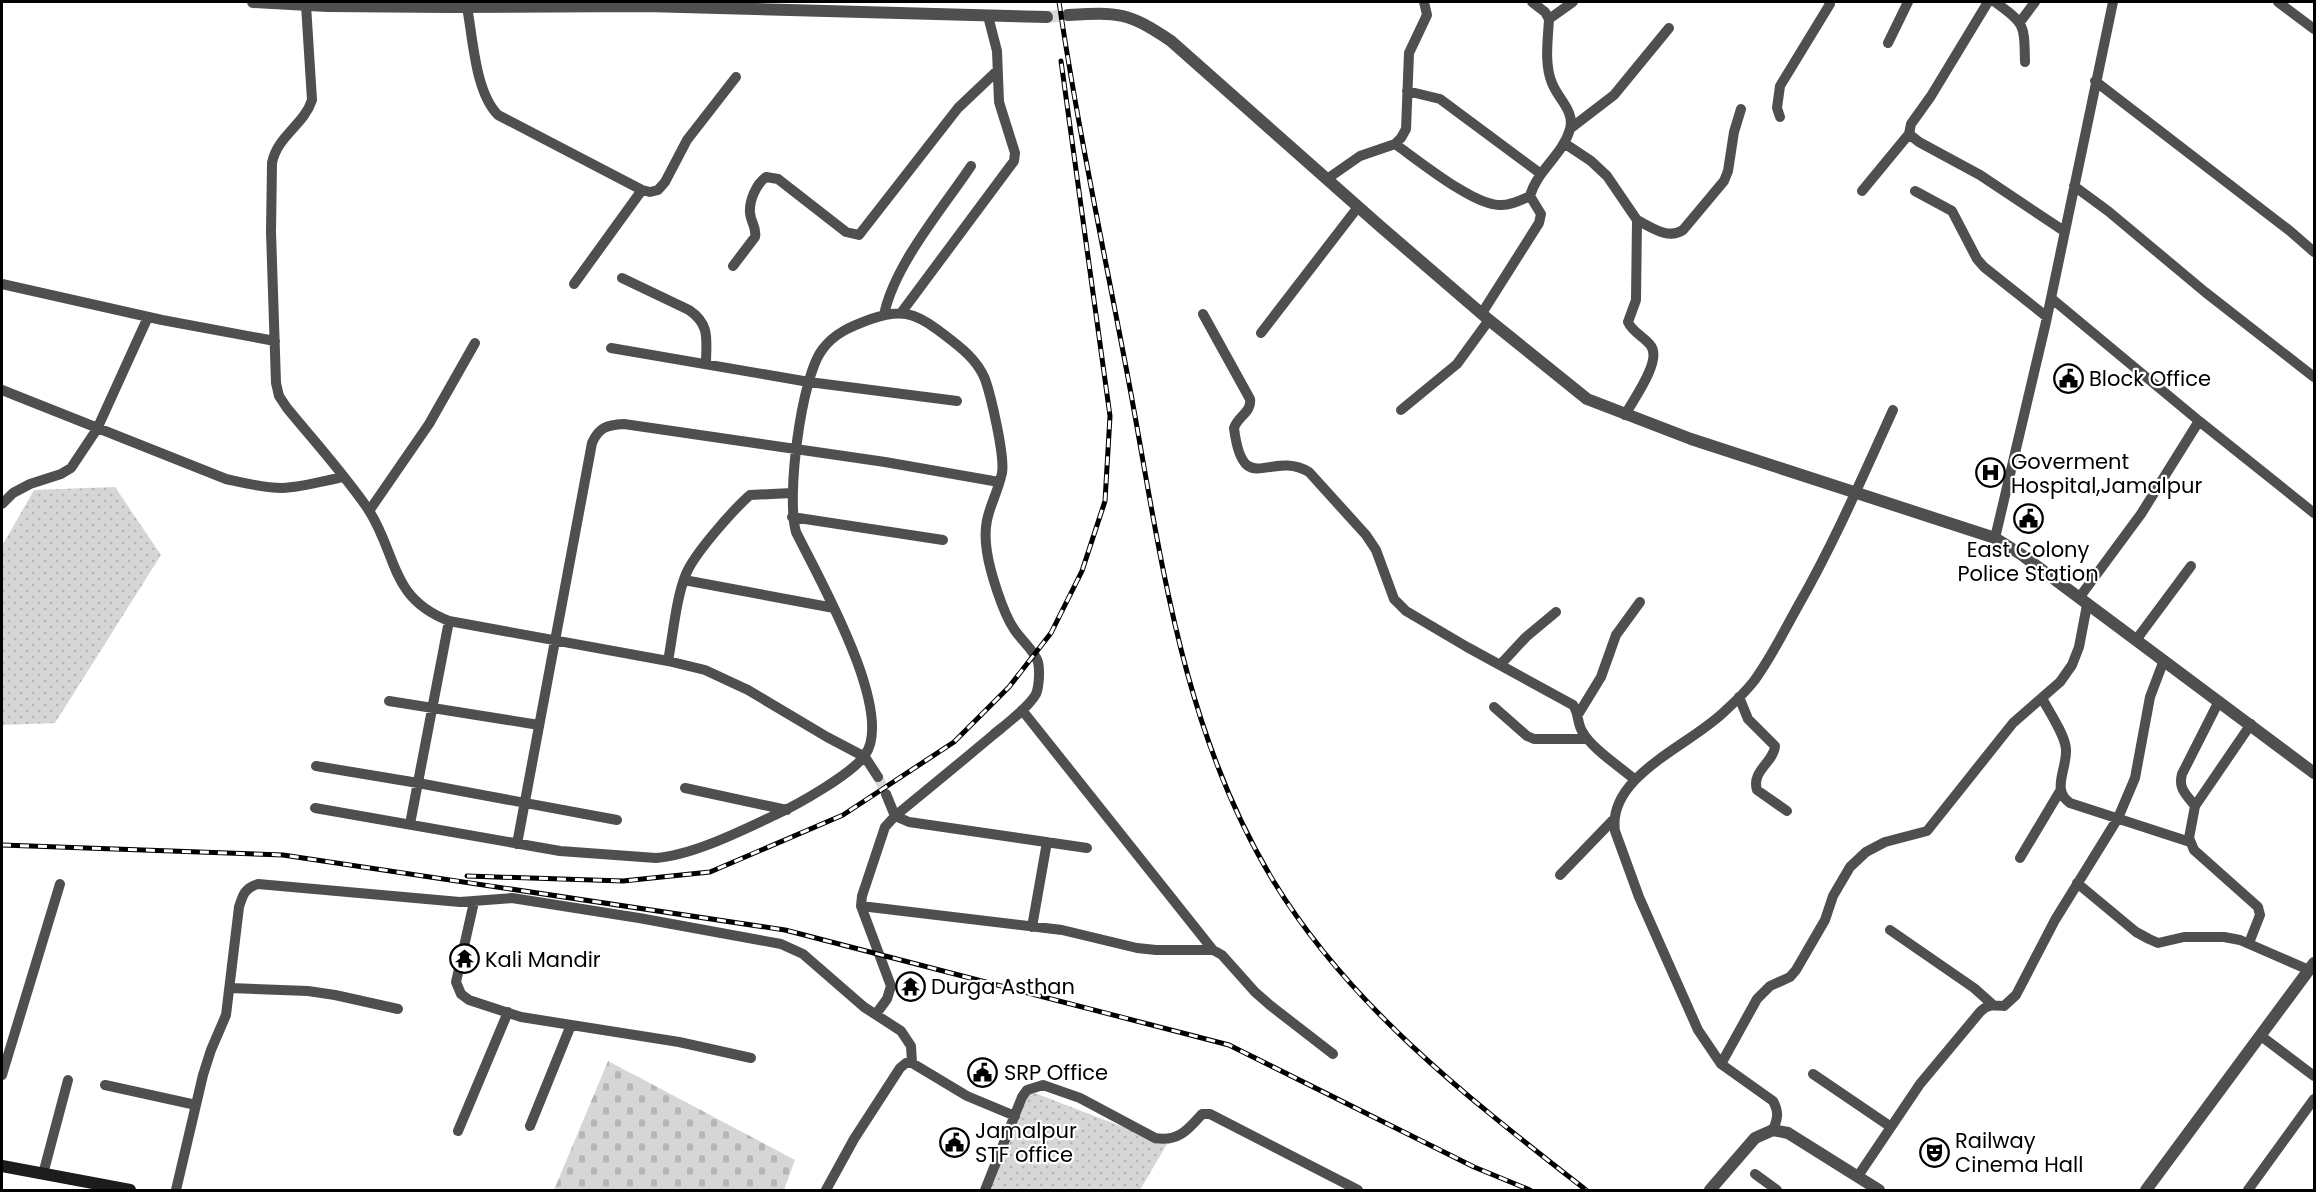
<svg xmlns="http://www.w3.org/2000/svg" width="2316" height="1192" font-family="Poppins,sans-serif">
<defs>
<pattern id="grass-dots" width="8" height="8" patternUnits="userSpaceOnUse" patternTransform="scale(1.5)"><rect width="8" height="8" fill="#d6d6d6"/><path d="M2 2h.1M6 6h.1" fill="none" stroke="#b6b6b6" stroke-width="1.8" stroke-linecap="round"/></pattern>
<pattern id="cemetery-stones" width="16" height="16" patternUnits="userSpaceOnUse" patternTransform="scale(1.5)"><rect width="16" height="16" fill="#d6d6d6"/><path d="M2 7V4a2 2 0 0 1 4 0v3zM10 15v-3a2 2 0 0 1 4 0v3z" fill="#b6b6b6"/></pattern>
</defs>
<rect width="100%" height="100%" fill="#fff"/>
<path fill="url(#grass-dots)" d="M115 487 161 555 55 723 2 725V546L34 490Z
M1027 1090 1167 1144 1140 1190H982Z"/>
<path fill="url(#cemetery-stones)" d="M608 1061 795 1160 784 1190H554Z"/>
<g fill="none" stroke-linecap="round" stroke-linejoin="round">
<path stroke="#d9d9d9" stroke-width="10" stroke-dasharray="10 5" stroke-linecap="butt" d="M878 777 886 794"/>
<path stroke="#d9d9d9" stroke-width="12" stroke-dasharray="12 6" stroke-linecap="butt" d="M1047 17 1068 15"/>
<path stroke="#4f4f4f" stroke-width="10" d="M1988 2 1931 96 1911 124 1909 134 1919 142 1980 175 2064 231
M1995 2C2026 24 2024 25 2025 62
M2278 2 2314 29
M306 5 312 100C304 125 277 136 272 163L271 232 276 383 279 396 287 408C314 441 344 474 368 509 398 555 389 598 449 621L668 661 705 670 748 690 827 737 865 757 878 777
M467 7C473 38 475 92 498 115L642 190 650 192 658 190 665 182 687 140 736 77
M1549 19 1573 2
M2020 22 2035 2
M1888 43 1908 2
M2095 81 2290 231 2314 252
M1407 91 1440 99 1541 174
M1780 117 1777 108 1780 86 1830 4 1829 2
M1571 128 1614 95 1669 28
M1564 143 1591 161 1607 176 1637 220 1636 300 1628 322C1633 333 1645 337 1651 346 1662 361 1633 400 1625 415
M1395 144C1418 160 1473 205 1499 205 1510 206 1521 200 1530 196
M1327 179 1360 156 1395 144 1401 138 1406 129 1409 53 1427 15 1424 2
M2074 186 2108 211 2205 292 2314 377
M1862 191 1909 134
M1915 191 1952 211 1977 259 1984 267 2047 317
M1637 220C1651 227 1668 240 1683 230L1724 181 1728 171 1734 132 1741 109
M733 266 755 237C757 228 751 223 750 213 749 201 756 184 766 177L778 179 846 232 859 235 958 108 997 71
M622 278 689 310C711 325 706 340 706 364
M2 284 162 320 275 341
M574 284 642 190
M2051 298 2199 421 2141 514 2079 598
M901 313 1014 161 1015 153 999 102 997 51 988 16
M1482 313 1539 223 1541 214 1530 196C1537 170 1563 155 1570 129 1575 111 1558 99 1552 83 1544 64 1548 39 1549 19L1545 12 1532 2
M1203 314 1250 399C1252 412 1238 416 1234 428 1243 500 1270 449 1309 472L1366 535 1376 550 1394 599 1406 611 1467 647 1573 705C1579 713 1577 723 1582 731 1591 748 1619 766 1634 779
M884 315C894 265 943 208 971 166
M1261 333 1358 207
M611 348 809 382 957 401
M2 390 226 479C244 483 263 488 282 488 302 487 323 481 343 477
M1401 410 1457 364 1489 320
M2199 421 2314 513
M2 504 13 493 30 484 61 474 71 468 97 429 148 317
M369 511 429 424 475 343
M792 517 943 540
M1995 538 2046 322 2113 2
M684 580 834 608
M2136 640 2191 566
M668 661C673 635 676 598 686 574 694 554 733 510 750 495L792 493
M1500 665 1526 637 1556 612
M1739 697 1748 719 1775 746C1774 762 1751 771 1757 790L1787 811
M2042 698C2049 712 2066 736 2066 750 2067 769 2051 790 2070 803L2190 842
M389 701 539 725
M2219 701 2182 774C2178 789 2186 794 2195 806L2189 838 2194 850 2258 907 2260 915 2249 943
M1494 707 1527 736 1534 739H1587
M1022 710 1213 950
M1579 713 1601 677 1616 635 1640 602
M316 766 418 783 617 820
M685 788 787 810
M886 794 895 816 909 822 1087 848
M2195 806 2251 724
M315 808 560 851 656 858C693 855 741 831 775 815 797 805 852 774 865 755 896 712 817 575 796 532 786 498 801 378 822 350 834 333 852 326 871 319 900 309 914 312 938 330 956 344 976 357 985 379 991 396 1005 456 1002 473 995 504 981 515 987 552 990 572 1003 613 1014 629 1021 640 1034 650 1038 662 1040 670 1039 687 1036 694 1029 707 1005 725 993 735 961 762 928 789 895 816L885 827 862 896 861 906 891 986 887 999 876 1014
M410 824 449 621
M517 844 592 443C599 427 607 425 624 424L885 462 999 482
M2020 858 2060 791
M1560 875 1613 820
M2077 883 2136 932 2149 939 2158 943 2184 937H2224L2240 940 2309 970
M474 902 456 982 461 994 469 1000 521 1017 679 1042 751 1058
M861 906 1062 930 1137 948 1156 950H1213L1222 955 1255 992 1271 1006 1333 1054
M1032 927 1047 842
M1890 930 1974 988 1992 1004
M230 988 308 991 335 995 398 1009
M2261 1036 2314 1076
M1721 1064 1757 999 1770 986 1790 977 1796 970 1825 920 1833 896 1850 867 1866 852 1885 842 1927 831 2013 723 2060 682 2072 665 2079 647 2087 605
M1813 1074 1891 1127
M2 1075 60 884
M105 1085 196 1105
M530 1126 571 1025
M1773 1130C1778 1118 1779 1112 1773 1101L1721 1064 1698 1030 1639 897 1615 831C1607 775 1692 745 1726 710 1736 701 1746 691 1754 681 1771 658 1784 631 1798 606 1834 543 1863 476 1893 410
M458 1131 508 1012
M43 1174 68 1080
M1755 1174 1777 1190
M1858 1176 1920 1084 1980 1012C1988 1004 1994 1005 2004 1006L2016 995 2055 920 2118 818 2135 778 2150 697 2164 660
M176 1190 203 1075 211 1050 226 1015 239 907C243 894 245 888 258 884L460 902 512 898 639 918 781 944 803 954 864 1007 901 1031 911 1046 912 1063
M826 1190 854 1139 900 1068 906 1063H912L967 1096 1015 1116
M985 1190 1022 1097 1027 1090 1043 1085 1080 1098 1155 1138C1178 1142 1188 1130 1202 1114H1210L1358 1190
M2248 1190 2314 1099"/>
<path stroke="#4f4f4f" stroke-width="12" d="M253 2 327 6 449 7 646 6 1047 17
M1068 15C1119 12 1128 12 1171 41L1381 227 1489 320 1587 399 1691 439 1995 538 2022 555 2314 773
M1710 1190 1755 1138 1773 1130 1788 1133 1879 1190
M2146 1190 2314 963"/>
<path stroke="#1c1c1c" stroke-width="12" d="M2 1166 130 1190"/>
<defs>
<path id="rail" d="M1059 2C1078 129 1105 256 1129 383 1161 555 1181 729 1274 882 1352 1009 1471 1100 1586 1190
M2 845 283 855 785 930 1229 1045 1474 1167 1530 1190
M467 876 623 881 710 872 843 815 954 742 1009 687 1051 633 1082 571 1105 501 1110 416 1061 61"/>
</defs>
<use href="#rail" stroke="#000" stroke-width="5"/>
<use href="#rail" stroke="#fff" stroke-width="3" stroke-dasharray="9" stroke-linecap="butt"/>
</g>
<defs>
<symbol id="civic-ring" viewBox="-11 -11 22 22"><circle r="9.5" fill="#fff" stroke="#000" stroke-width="1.5"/><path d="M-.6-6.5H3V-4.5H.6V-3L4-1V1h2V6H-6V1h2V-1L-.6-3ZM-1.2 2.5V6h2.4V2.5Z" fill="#000"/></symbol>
<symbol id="hospital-ring" viewBox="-11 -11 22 22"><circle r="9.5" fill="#fff" stroke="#000" stroke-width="1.5"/><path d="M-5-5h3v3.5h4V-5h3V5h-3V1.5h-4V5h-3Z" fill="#000"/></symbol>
<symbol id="temple-ring" viewBox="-11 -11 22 22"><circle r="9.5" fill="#fff" stroke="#000" stroke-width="1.5"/><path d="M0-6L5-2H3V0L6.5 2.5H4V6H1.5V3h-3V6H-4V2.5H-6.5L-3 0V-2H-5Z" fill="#000"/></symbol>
<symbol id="theatre-ring" viewBox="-11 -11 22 22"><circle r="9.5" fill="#fff" stroke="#000" stroke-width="1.5"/><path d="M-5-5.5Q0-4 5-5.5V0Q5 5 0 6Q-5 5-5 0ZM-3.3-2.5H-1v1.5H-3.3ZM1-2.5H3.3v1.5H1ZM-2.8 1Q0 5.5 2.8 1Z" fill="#000"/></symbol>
</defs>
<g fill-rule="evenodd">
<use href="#civic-ring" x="2052" y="362" width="33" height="33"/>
<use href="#hospital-ring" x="1974" y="456" width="33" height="33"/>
<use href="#civic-ring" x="2012" y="502" width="33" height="33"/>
<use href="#temple-ring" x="448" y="942" width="33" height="33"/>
<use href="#temple-ring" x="894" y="970" width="33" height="33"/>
<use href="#civic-ring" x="966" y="1056" width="33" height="33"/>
<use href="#civic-ring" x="938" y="1126" width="33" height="33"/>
<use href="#theatre-ring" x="1918" y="1136" width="33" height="33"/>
</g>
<g text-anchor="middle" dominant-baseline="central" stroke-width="4.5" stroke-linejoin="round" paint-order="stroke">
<g font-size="21" fill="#000" stroke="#fff" text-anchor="start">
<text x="2089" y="378">Block Office</text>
<text x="2011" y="461">Goverment<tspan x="2011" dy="24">Hospital,Jamalpur</tspan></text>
<text x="2028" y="549" text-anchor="middle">East Colony<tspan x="2028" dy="24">Police Station</tspan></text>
<text x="485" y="959">Kali Mandir</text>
<text x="931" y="986">Durga Asthan</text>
<text x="1004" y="1072">SRP Office</text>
<text x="975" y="1130">Jamalpur<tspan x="975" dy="24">STF office</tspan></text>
<text x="1955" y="1140">Railway<tspan x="1955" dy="24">Cinema Hall</tspan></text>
</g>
</g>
<rect width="2316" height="1192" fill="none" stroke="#000000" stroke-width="6"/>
</svg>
